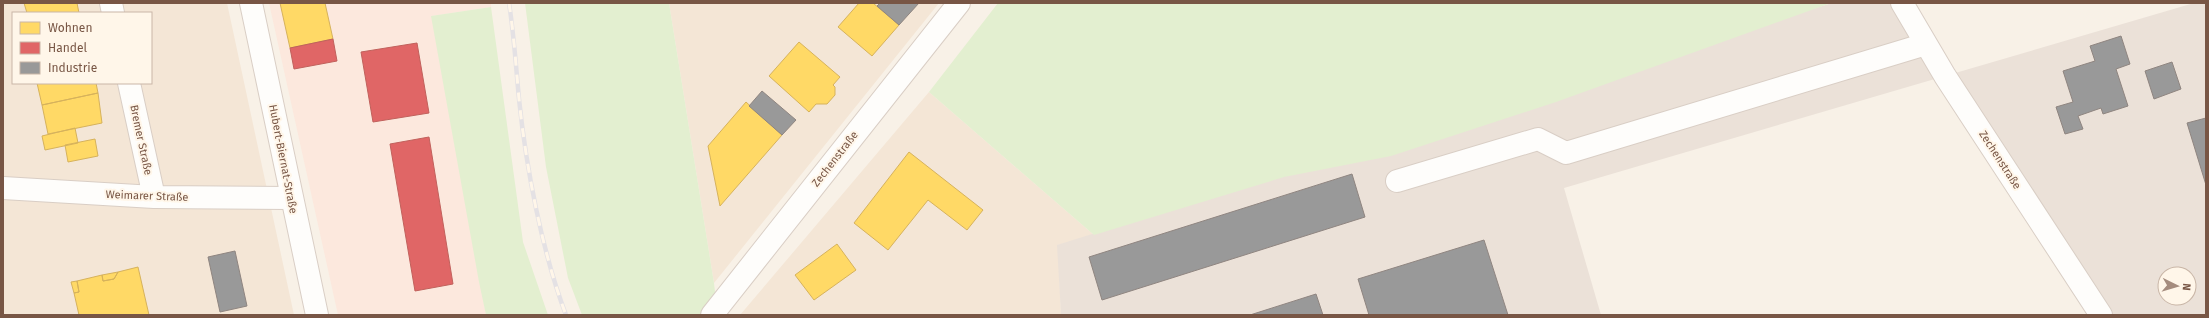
<svg xmlns="http://www.w3.org/2000/svg" width="2209" height="318" font-family="'Fira Sans',sans-serif">
<rect width="100%" height="100%" fill="#f8f1e7"/>
<path fill="#f4e6d6" fill-rule="evenodd" d="M3 3H227L294 315H3ZM13 13H151V83H13Z
M669 3H939L714 283Z
M929 92 1094 235 1058 245 1061 315H740Z"/>
<path fill="#fce8dd" d="M269 3H491V7L432 16 486 315H338Z"/>
<path fill="#ebe1d8" fill-rule="evenodd" d="M1832 3H1902L1945 76 2194 3H2206V315H2101L1945 76 1564 188 1601 315H1061L1057 245ZM2165 274H2189V298H2165Z"/>
<path fill="#e3efd0" d="M525 3H669L714 283 717 309 712 315H582L568 278 546 167Z
M998 3H1831L1556 102 1391 156 1284 177 1094 235 929 92Z
M491 7 523 242 548 315H486L479 282 431 16Z"/>
<path fill="#ffd966" stroke="#d6b25c" d="M24 3H77L79 13H27Z
M280 3H325L333 39 290 48Z
M859 3H873L899 25 872 56 838 27Z
M799 42 840 77 833 85 835 87V95L827 104H816L809 112 769 76Z
M37 83H96L98 93 42 105Z
M98 93 102 123 48 134 42 105Z
M746 102 782 135 720 206 708 146Z
M75 128 78 143 45 150 42 136Z
M95 139 98 156 68 162 65 145Z
M909 152 983 210 967 230 928 200 888 250 854 223Z
M837 244 856 270 814 300 795 275Z
M138 267 149 315H79L74 293 79 292 77 281 102 275 103 281 114 279 118 272Z
M118 272 114 279 103 281 102 275Z
M77 281 79 292 74 293 71 282Z"/>
<path fill="#e06666" stroke="#c1615c" d="M333 39 337 61 294 69 290 48Z
M417 43 429 113 373 122 361 52Z
M429 137 453 284 415 291 390 144Z"/>
<path fill="#999" stroke="#8f8580" d="M880 3H919L899 25 877 6Z
M2121 36 2130 64 2116 69 2128 106 2103 114 2101 108 2078 116 2083 129 2065 134 2056 107 2073 102 2063 71 2095 61 2090 46Z
M2172 62 2181 89 2154 99 2145 71Z
M762 91 796 120 782 135 749 106Z
M2206 118V185L2187 123Z
M1352 174 1365 217 1102 300 1089 257Z
M1484 240 1508 315H1369L1358 279Z
M235 251 247 306 220 312 208 257Z
M1316 294 1323 315H1250Z"/>
<g fill="none" stroke-linecap="round" stroke-linejoin="round">
<defs>
<path id="minor" d="M111 3 113 13
M251 3 317 315
M1902 3 1945 76 2101 315
M129 83 154 197
M1397 181 1538 139 1566 153 1926 44
M3 188 154 197 291 198
M712 315 959 3"/>
</defs>
<use href="#minor" stroke="#d9cec5" stroke-width="24"/>
<use href="#minor" stroke="#fefdfb" stroke-width="22"/>
<defs>
<path id="rail" d="M509 3C514 35 516 67 519 99 526 167 542 252 566 315"/>
</defs>
<use href="#rail" stroke="#e4e1e4" stroke-width="4.5"/>
<use href="#rail" stroke="#fff6e9" stroke-width="3" stroke-dasharray="9" stroke-linecap="butt"/>
</g>
<g text-anchor="middle" dominant-baseline="central" stroke-width="4" stroke-linejoin="round" paint-order="stroke">
<g font-size="11" fill="#785645" stroke="#fff6e9">
<text transform="translate(141 140) rotate(78)">Bremer Straße</text>
<text transform="translate(283 159) rotate(79)">Hubert-Biernat-Straße</text>
<text transform="translate(835 159) rotate(-52)">Zechenstraße</text>
<text transform="translate(2000 160) rotate(57)">Zechenstraße</text>
<text transform="translate(147 196) rotate(2)">Weimarer Straße</text>
</g>
</g>
<rect width="2209" height="318" fill="none" stroke="#785645" stroke-width="8"/>
<rect x="12" y="12" width="140" height="72" fill="#fff6e9" stroke="#c9b6a7"/>
<rect x="20" y="22" width="20" height="12" fill="#ffd966" stroke="#c9b6a7"/>
<text x="48" y="32" font-size="12" fill="#785645">Wohnen</text>
<rect x="20" y="42" width="20" height="12" fill="#e06666" stroke="#c9b6a7"/>
<text x="48" y="52" font-size="12" fill="#785645">Handel</text>
<rect x="20" y="62" width="20" height="12" fill="#999999" stroke="#c9b6a7"/>
<text x="48" y="72" font-size="12" fill="#785645">Industrie</text>
<g transform="translate(2177 286) rotate(95)"><circle r="19" fill="#fff6e9" stroke="#c9b6a7"/>
<path d="M0-3L7 15L0 10L-7 15Z" fill="#a58c7e"/>
<text y="-6" font-size="11" font-weight="bold" text-anchor="middle" fill="#785645">N</text>
</g>
</svg>
